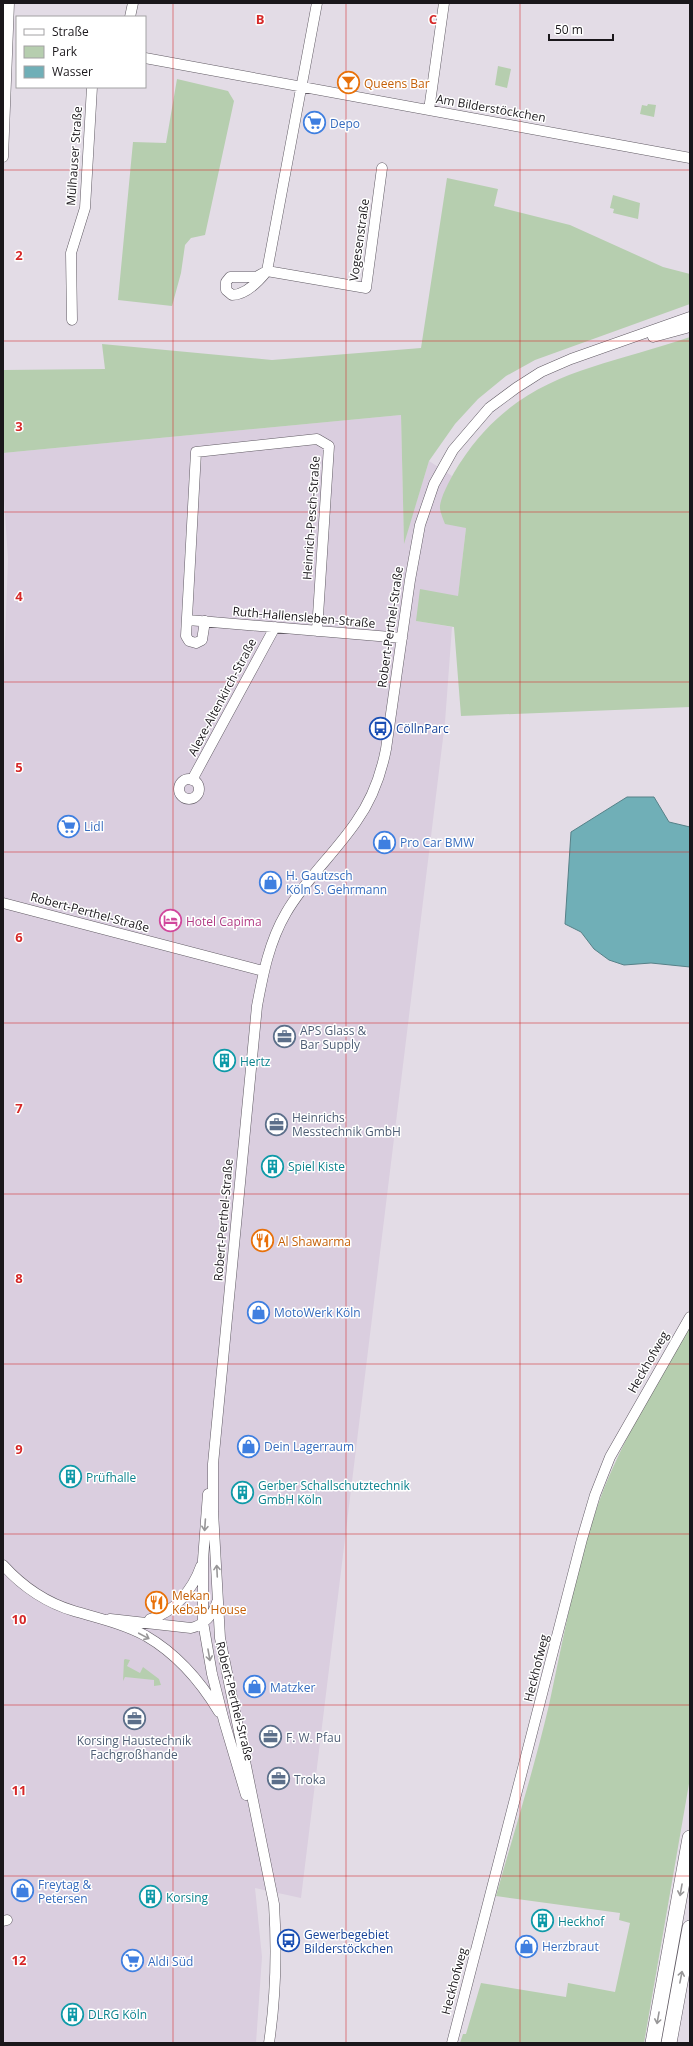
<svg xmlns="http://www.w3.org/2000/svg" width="693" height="2046" font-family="'Open Sans',sans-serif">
<rect width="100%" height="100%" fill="#e3dce6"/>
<path fill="#dacedf" d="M401 415 404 542 429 461 452 476 446 491 466 528 458 597 416 621 452 627 445 722 301 1898 255 1888 262 1957 256 2043H3V695L8 559 3 484V453Z"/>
<path fill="#b6ceaf" d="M498 66 511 69 507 88 495 85Z
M177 79 228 91 234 101 205 235 191 238 185 245 181 273 172 306 118 300 133 142 166 143Z
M648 104 656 105 654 117 640 114 642 105 647 106Z
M447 178 498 189 494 206 570 225 663 267 690 274V304L535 360 506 376 478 399 455 424 429 461 404 544 401 415 3 453V370L105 369 102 344 272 360 421 348Z
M613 195 640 203 638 219 613 213 614 209 610 208Z
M690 337V707L461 716 454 627 416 621 420 589 458 596 466 528 445 524C443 519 441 514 440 509 439 498 454 472 460 463 519 372 597 369 690 337Z
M690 1326V1778L644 2043H460L463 2034H466L481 1983 566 1997 568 1983 615 1992 630 1923 619 1920 620 1913 496 1896C514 1832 534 1769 549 1705 564 1636 576 1565 600 1499 623 1438 658 1382 690 1326Z
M125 1659 130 1660 127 1666 140 1673 143 1667 159 1679 161 1685 154 1686V1680L125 1677 123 1681 124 1660Z"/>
<path fill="#70afb7" stroke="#568188" d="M627 797H654L669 822 690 827V967L651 963 624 965 609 960 594 949 581 932 565 924 571 832Z"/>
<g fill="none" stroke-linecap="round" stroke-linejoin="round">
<defs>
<path id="minor" d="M317 3 267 271 366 288 382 168
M130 17 133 3
M145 58 690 158
M429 110 444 3
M3 157 9 3
M267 271C259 281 246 295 232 295L226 290V282L230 277H256Z
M72 320 71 253 85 208 92 87
M653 337 690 327
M188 620 402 638
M205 621 202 640 196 643 189 641 186 636 196 452 317 439 329 446 317 631
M179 789a10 10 0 1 1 20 0a10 10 0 1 1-20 0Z
M192 780 275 627
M3 903 263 971
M208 1494 203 1560V1622L212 1674 224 1721 246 1795
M3 1565C22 1586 47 1603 74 1611 98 1618 124 1624 146 1636 177 1654 201 1682 219 1712
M110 1619 191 1628C204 1625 213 1615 217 1602
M150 1619C174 1613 193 1589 201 1566
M3 1921 7 1920
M269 2043C276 1996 277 1951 274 1904L220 1638 213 1511V1464L257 1006C263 974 269 942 286 913 305 880 334 854 356 822 371 801 381 775 386 749L410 580 420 525 434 484 453 450 489 408 516 388 541 372 571 359 690 317
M452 2043 582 1539 595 1495 610 1457 690 1317"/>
<path id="highway" d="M653 2043 690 1838
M669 2043 690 1928"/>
</defs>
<use href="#minor" stroke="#615b64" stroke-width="11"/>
<use href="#highway" stroke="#615b64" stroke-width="16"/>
<use href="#minor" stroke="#fff" stroke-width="10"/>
<use href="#highway" stroke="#fff" stroke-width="15"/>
</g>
<defs><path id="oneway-shaft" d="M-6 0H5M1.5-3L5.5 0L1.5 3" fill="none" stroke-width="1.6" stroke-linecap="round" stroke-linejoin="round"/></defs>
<g stroke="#989798">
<use href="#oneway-shaft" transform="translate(205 1525) rotate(94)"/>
<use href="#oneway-shaft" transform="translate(217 1571) rotate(-93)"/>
<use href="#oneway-shaft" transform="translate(144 1636) rotate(28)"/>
<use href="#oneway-shaft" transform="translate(209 1655) rotate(80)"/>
<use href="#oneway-shaft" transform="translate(681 1890) rotate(100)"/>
<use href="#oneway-shaft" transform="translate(681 1977) rotate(-79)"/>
<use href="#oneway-shaft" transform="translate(658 2018) rotate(100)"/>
</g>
<path fill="none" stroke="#d62828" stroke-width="1" stroke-opacity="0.55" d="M173 3V2043M346 3V2043M520 3V2043M3 170H690M3 341H690M3 512H690M3 682H690M3 852H690M3 1023H690M3 1194H690M3 1364H690M3 1534H690M3 1705H690M3 1876H690"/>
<defs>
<symbol id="bar-ring" viewBox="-11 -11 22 22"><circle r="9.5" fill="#fff" stroke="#e8710a" stroke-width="1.5"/><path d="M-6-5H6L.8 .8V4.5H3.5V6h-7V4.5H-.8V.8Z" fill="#e8710a"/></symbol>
<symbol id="supermarket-ring" viewBox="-11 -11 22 22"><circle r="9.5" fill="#fff" stroke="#3f7fe0" stroke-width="1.5"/><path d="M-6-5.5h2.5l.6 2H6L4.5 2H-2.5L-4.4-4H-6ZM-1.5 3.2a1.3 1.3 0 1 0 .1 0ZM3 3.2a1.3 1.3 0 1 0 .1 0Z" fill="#3f7fe0"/></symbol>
<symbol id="bus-ring" viewBox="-11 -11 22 22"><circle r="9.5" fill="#fff" stroke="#1a4fb4" stroke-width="1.5"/><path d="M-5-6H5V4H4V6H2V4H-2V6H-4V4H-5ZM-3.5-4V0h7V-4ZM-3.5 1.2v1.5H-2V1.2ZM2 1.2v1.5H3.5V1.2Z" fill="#1a4fb4"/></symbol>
<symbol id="shop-ring" viewBox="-11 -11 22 22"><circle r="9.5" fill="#fff" stroke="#3f7fe0" stroke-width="1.5"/><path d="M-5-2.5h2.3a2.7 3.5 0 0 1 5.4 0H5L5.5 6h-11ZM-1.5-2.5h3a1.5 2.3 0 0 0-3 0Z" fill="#3f7fe0"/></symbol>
<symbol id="hotel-ring" viewBox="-11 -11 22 22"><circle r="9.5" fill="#fff" stroke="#d1479c" stroke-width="1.5"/><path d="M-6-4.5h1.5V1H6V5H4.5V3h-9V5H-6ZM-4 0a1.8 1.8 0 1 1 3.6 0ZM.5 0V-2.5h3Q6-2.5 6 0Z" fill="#d1479c"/></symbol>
<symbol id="office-ring" viewBox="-11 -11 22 22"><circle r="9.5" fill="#fff" stroke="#5c6f8a" stroke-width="1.5"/><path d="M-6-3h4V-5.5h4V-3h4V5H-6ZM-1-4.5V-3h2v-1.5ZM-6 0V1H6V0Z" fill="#5c6f8a"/></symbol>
<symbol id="building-ring" viewBox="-11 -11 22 22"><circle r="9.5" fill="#fff" stroke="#0f9aa8" stroke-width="1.5"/><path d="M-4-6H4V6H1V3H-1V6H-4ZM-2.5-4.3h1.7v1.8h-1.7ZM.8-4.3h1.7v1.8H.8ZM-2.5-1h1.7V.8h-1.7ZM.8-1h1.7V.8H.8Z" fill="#0f9aa8"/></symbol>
<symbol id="restaurant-ring" viewBox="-11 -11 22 22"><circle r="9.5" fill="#fff" stroke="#e8710a" stroke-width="1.5"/><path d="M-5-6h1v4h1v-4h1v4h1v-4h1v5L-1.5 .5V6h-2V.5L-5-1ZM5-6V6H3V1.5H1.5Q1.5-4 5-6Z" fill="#e8710a"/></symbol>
</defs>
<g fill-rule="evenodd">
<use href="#bar-ring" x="336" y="70" width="25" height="25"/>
<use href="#supermarket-ring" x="302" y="110" width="25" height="25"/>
<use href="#bus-ring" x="368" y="716" width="25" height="25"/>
<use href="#supermarket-ring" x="56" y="814" width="25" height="25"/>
<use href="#shop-ring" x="372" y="830" width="25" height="25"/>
<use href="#shop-ring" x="258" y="870" width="25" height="25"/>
<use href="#hotel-ring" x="158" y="908" width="25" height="25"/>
<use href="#office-ring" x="272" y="1024" width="25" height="25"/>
<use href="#building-ring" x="212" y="1048" width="25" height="25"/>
<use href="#office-ring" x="264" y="1112" width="25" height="25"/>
<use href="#building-ring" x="260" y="1154" width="25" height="25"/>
<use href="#restaurant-ring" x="250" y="1228" width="25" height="25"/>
<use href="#shop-ring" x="246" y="1300" width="25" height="25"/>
<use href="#shop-ring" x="236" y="1434" width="25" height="25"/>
<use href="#building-ring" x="58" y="1464" width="25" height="25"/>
<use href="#building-ring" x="230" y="1480" width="25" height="25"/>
<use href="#restaurant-ring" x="144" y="1590" width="25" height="25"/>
<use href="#shop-ring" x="242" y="1674" width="25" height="25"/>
<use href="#office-ring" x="122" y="1706" width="25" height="25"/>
<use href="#office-ring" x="258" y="1724" width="25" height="25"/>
<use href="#office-ring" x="266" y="1766" width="25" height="25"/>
<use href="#shop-ring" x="10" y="1878" width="25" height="25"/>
<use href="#building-ring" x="138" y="1884" width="25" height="25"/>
<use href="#building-ring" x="530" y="1908" width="25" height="25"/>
<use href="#bus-ring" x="276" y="1928" width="25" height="25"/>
<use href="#shop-ring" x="514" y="1934" width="25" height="25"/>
<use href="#supermarket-ring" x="120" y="1948" width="25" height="25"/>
<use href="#building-ring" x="60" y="2002" width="25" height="25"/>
</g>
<g text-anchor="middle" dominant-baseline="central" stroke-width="3" stroke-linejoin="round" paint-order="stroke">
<g font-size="12" fill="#c56008" stroke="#fff" text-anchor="start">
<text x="364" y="83">Queens Bar</text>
<text x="278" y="1241">Al Shawarma</text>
<text x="172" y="1595">Mekan<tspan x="172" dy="14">Kebab House</tspan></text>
</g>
<g font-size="12" fill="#1a171b" stroke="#fff">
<text transform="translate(491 108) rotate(10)">Am Bilderstöckchen</text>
<text transform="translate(74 156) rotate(-86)">Mülhauser Straße</text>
<text transform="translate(359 240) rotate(-82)">Vogesenstraße</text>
<text transform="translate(311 518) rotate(-86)">Heinrich-Pesch-Straße</text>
<text transform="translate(304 617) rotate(5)">Ruth-Hallensleben-Straße</text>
<text transform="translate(390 627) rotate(-82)">Robert-Perthel-Straße</text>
<text transform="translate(222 697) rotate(-62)">Alexe-Altenkirch-Straße</text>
<text transform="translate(90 912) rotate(15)">Robert-Perthel-Straße</text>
<text transform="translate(223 1220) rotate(-85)">Robert-Perthel-Straße</text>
<text transform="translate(648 1362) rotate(-60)">Heckhofweg</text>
<text transform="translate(536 1668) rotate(-76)">Heckhofweg</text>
<text transform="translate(235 1701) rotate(76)">Robert-Perthel-Straße</text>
<text transform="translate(454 1981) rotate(-75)">Heckhofweg</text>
</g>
<g font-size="12" fill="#366cbe" stroke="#fff" text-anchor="start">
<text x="330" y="123">Depo</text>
<text x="84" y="826">Lidl</text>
<text x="400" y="842">Pro Car BMW</text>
<text x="286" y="875">H. Gautzsch<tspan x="286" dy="14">Köln S. Gehrmann</tspan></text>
<text x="274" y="1312">MotoWerk Köln</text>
<text x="264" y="1446">Dein Lagerraum</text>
<text x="270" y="1687">Matzker</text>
<text x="38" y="1884">Freytag &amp;<tspan x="38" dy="14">Petersen</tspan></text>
<text x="542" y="1946">Herzbraut</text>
<text x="148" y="1961">Aldi Süd</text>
</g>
<g font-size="12" fill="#164399" stroke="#fff" text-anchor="start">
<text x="396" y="728">CöllnParc</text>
<text x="304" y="1934">Gewerbegebiet<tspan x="304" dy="14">Bilderstöckchen</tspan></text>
</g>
<g font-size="12" fill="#b23c85" stroke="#fff" text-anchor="start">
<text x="186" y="921">Hotel Capima</text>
</g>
<g font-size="12" fill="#4e5e75" stroke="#fff" text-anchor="start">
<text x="300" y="1030">APS Glass &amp;<tspan x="300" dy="14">Bar Supply</tspan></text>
<text x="292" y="1117">Heinrichs<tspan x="292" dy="14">Messtechnik GmbH</tspan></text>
<text x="286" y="1737">F. W. Pfau</text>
<text x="134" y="1740" text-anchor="middle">Korsing Haustechnik<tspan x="134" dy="14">Fachgroßhande</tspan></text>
<text x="294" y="1779">Troka</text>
</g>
<g font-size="12" fill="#0d838f" stroke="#fff" text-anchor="start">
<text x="240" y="1061">Hertz</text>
<text x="288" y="1166">Spiel Kiste</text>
<text x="86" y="1477">Prüfhalle</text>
<text x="258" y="1485">Gerber Schallschutztechnik<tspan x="258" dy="14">GmbH Köln</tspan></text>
<text x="166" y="1897">Korsing</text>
<text x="558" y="1921">Heckhof</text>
<text x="88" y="2014">DLRG Köln</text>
</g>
</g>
<g font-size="13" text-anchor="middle" font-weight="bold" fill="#d62828" stroke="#fff" stroke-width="3" stroke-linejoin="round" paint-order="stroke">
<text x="260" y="24">B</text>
<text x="433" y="24">C</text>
<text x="19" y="260">2</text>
<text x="19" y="431">3</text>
<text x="19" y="601">4</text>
<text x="19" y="772">5</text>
<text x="19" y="942">6</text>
<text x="19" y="1113">7</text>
<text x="19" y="1283">8</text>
<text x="19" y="1454">9</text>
<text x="19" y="1624">10</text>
<text x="19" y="1795">11</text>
<text x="19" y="1965">12</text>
</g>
<rect width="693" height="2046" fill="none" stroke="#1a171b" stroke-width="8"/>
<rect x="16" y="16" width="130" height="72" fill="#ffffff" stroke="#a3a2a4"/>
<rect x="24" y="29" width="20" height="6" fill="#ffffff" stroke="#a3a2a4"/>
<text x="52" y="36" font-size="12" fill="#1a171b">Straße</text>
<rect x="24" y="46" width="20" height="12" fill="#b6ceaf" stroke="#a3a2a4"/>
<text x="52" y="56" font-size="12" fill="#1a171b">Park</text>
<rect x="24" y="66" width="20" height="12" fill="#70afb7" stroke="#a3a2a4"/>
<text x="52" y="76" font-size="12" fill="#1a171b">Wasser</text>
<path d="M549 34v6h64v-6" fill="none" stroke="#1a171b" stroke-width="2"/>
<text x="555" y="34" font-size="12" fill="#1a171b" stroke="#ffffff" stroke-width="3" paint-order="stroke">50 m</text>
</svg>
